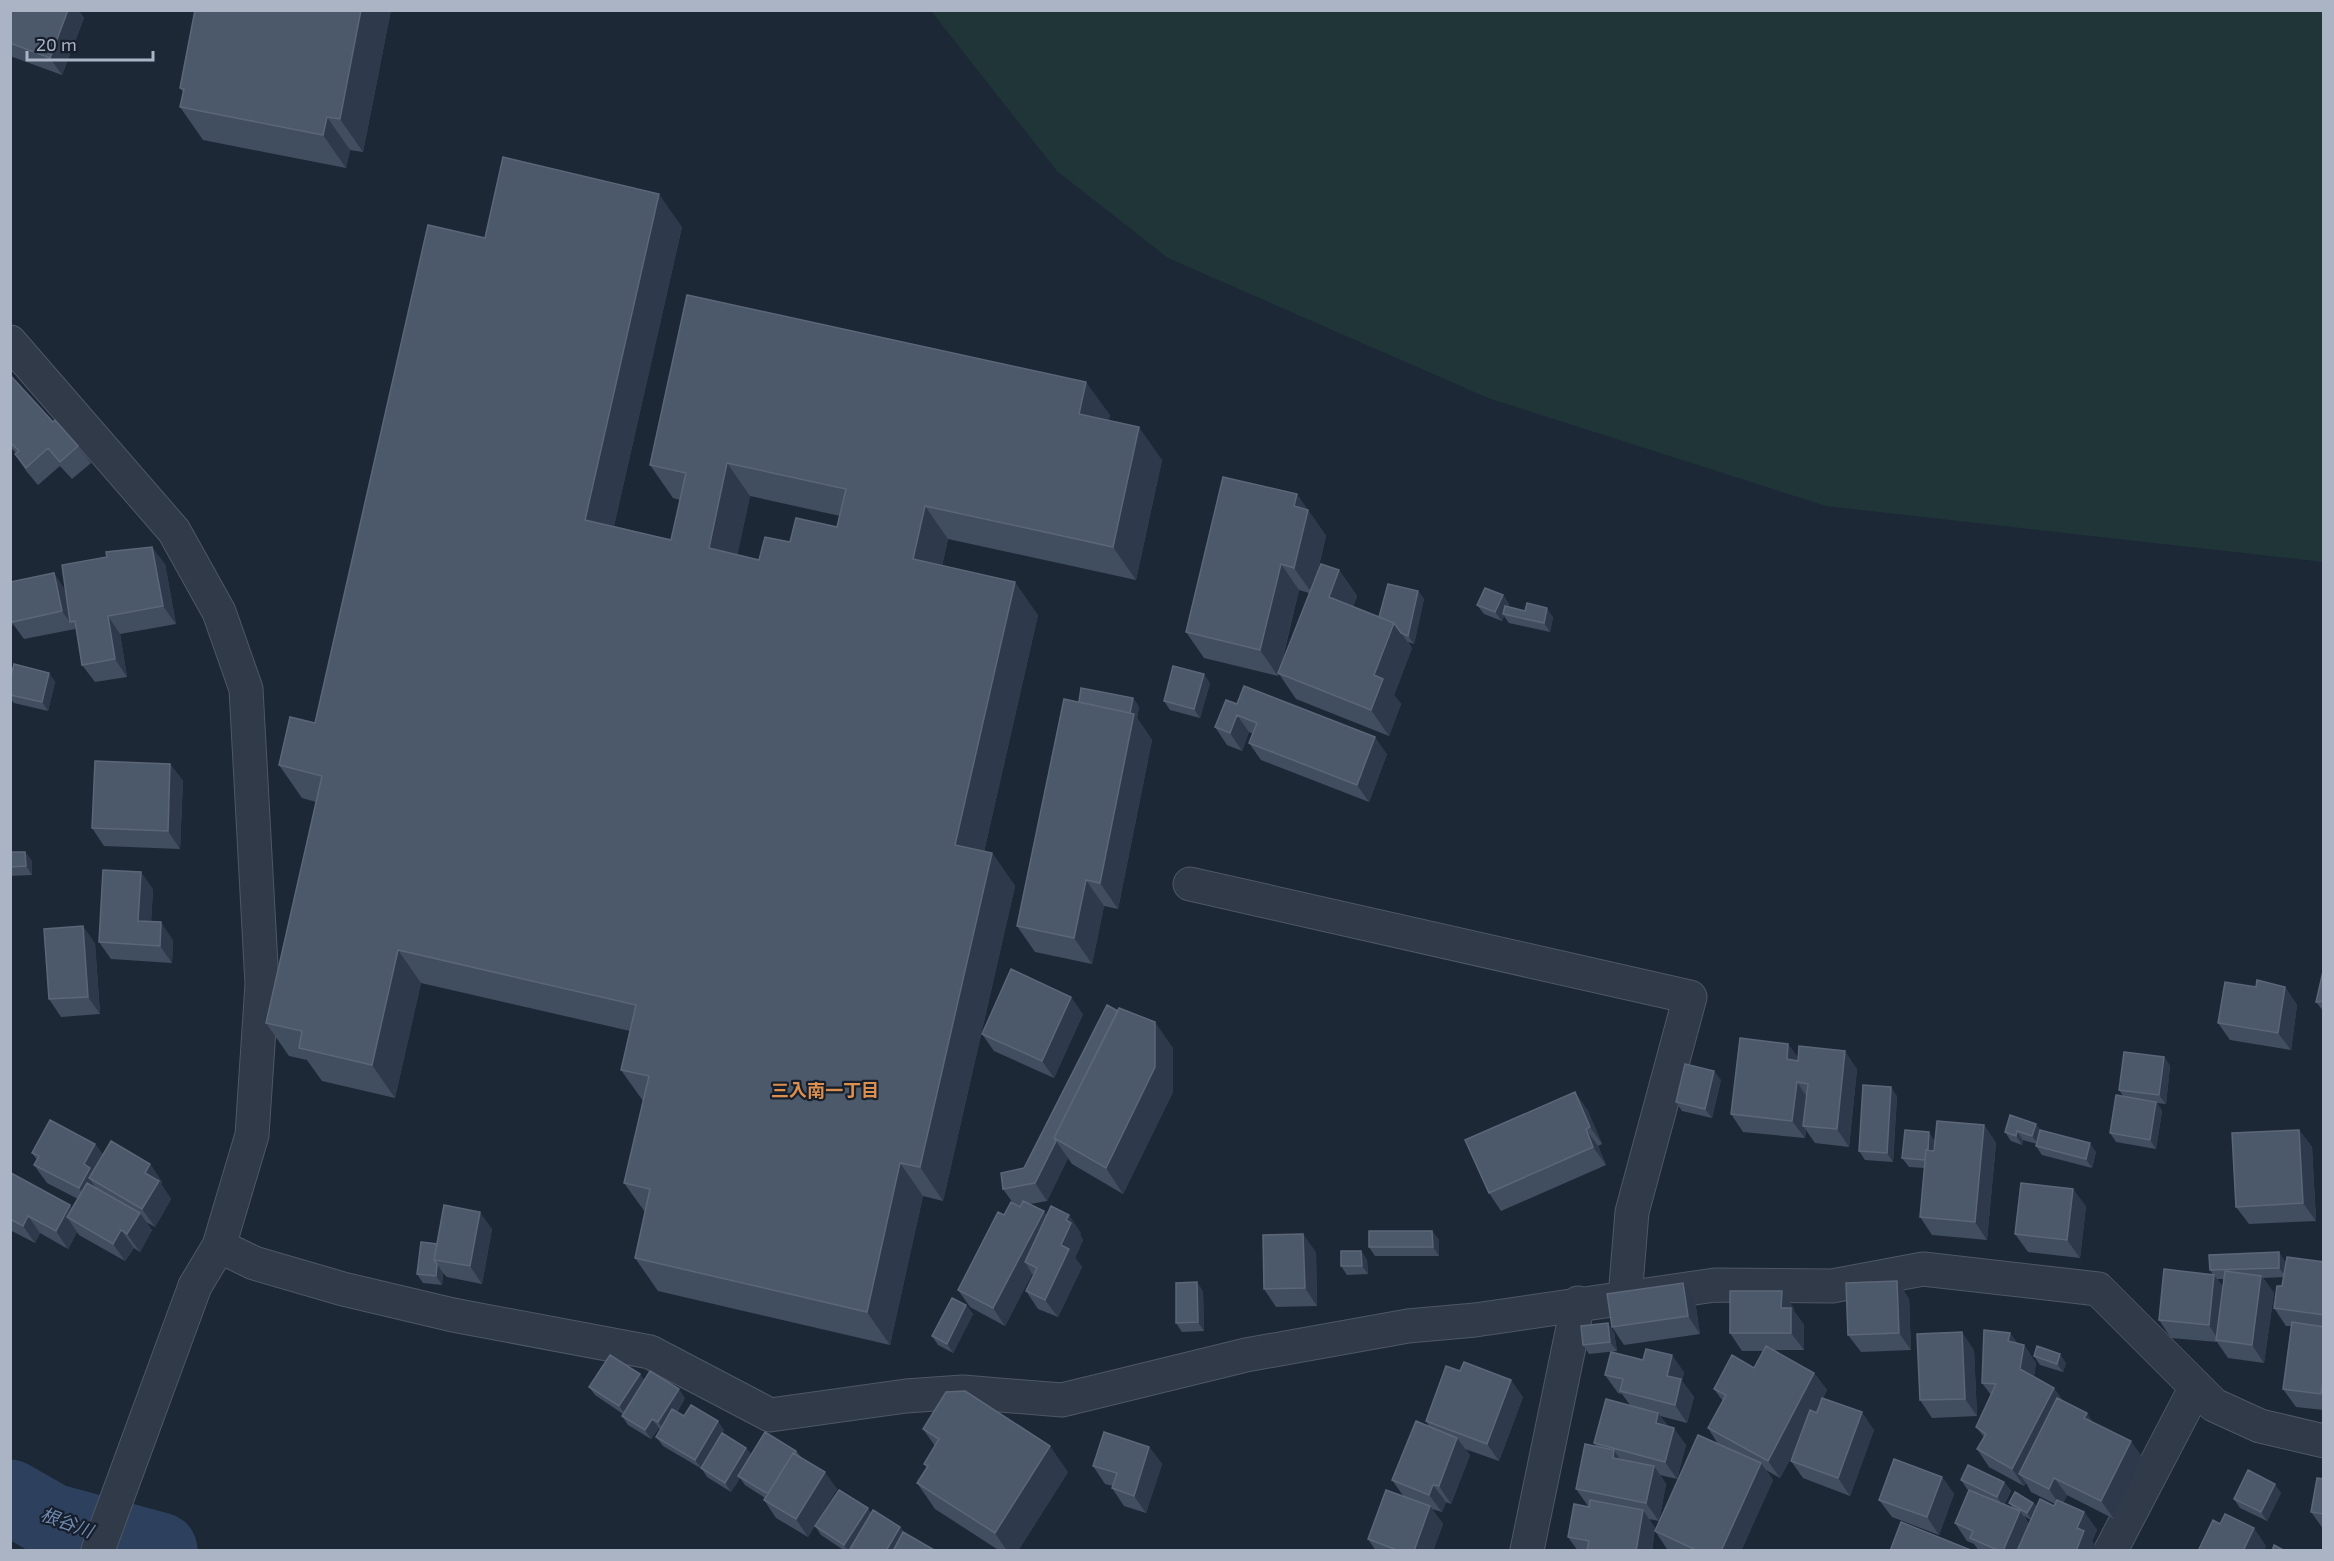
<svg xmlns="http://www.w3.org/2000/svg" width="2334" height="1561" font-family="'Exo 2','Noto Sans JP',sans-serif">
<rect width="100%" height="100%" fill="#1d2837"/>
<path fill="#1f3538" d="M931 11H2323V562L1826 506 1488 398 1168 258 1057 171Z"/>
<g fill="none" stroke-linecap="round" stroke-linejoin="round">
<path stroke="#2d415e" stroke-width="75" d="M10 1497 52 1521 160 1550"/>
<defs>
<path id="minor" d="M10 342 174 531 219 612 246 689 262 984 252 1135 219 1246 195 1286
M1190 884 1690 997 1632 1212 1625 1297
M219 1246 254 1263 343 1289 453 1315 650 1352 770 1415 906 1396 963 1392 1062 1400 1246 1355 1408 1326 1475 1320 1715 1285 1832 1286 1923 1269 2098 1289 2214 1405 2260 1426 2324 1441
M1527 1550 1578 1303
M2111 1550 2196 1387"/>
<path id="tertiary" d="M98 1550 195 1286"/>
</defs>
<use href="#minor" stroke="#4e5766" stroke-width="35"/>
<use href="#tertiary" stroke="#4e5766" stroke-width="35"/>
<use href="#minor" stroke="#313a48" stroke-width="33"/>
<use href="#tertiary" stroke="#313a48" stroke-width="33"/>
</g>
<path fill="#414e60" fill-rule="evenodd" d="M10 10H78L84 18 62 75 10 56Z
M391 10 363 152 350 150 346 168 203 140 180 107 183 92 180 88Z
M682 227 614 526 671 540 680 500 673 498 650 465 1110 415 1108 420 1162 460 1136 580 948 539 942 566 1038 615 984 852 992 853 1015 886 943 1201 923 1196 890 1345 658 1291 635 1258 645 1212 624 1183 643 1101 621 1070 630 1031 421 983 395 1098 322 1081 307 1060 289 1056 266 1023 316 802 302 798 279 765 315 723 485 238ZM750 496 840 516 837 527 790 542 759 560 737 555Z
M10 375 53 422 78 446 91 463 72 479 60 466 38 485 27 472 15 454 16 453 10 447Z
M1308 510 1326 536 1318 570H1339L1357 596 1353 607 1379 617 1418 591 1424 599 1414 644 1408 642 1412 648 1394 695 1401 704 1389 736 1296 699 1279 674 1278 676 1204 658 1186 632ZM1299 590 1309 593 1281 666Z
M165 564 176 624 120 634 127 677 95 682 82 665 77 631 74 627 75 629 24 639 13 624 10 631V582L65 589Z
M1503 595 1509 604 1508 607 1553 617 1550 632 1509 623 1504 616 1502 621 1484 614 1477 605Z
M49 673 55 682 48 711 14 703 10 698V680Z
M1210 683 1200 718 1170 710 1164 701Z
M1133 698 1139 707 1137 718 1152 740 1118 909 1104 906 1092 964 1035 952 1017 926 1079 702Z
M1237 704 1387 754 1369 802 1261 760 1249 743 1253 734 1249 732 1242 751 1227 745 1215 727Z
M170 764 183 781 180 849 104 846 92 828Z
M10 852H25L32 861V875L10 876Z
M153 889 151 922 173 940 172 963 111 959 99 942Z
M95 943 100 1014 61 1017 49 999Z
M2324 967V1012L2316 1002Z
M2256 987H2285L2297 1005 2291 1050 2230 1040 2218 1023Z
M1107 1005 1173 1048V1092L1123 1194 1072 1164 1068 1158 1047 1201 1030 1204 1044 1211 1046 1216 1081 1233 1080 1235 1083 1240 1075 1258 1082 1267 1058 1317 1038 1309 1026 1291 1034 1275 1032 1274 1005 1326 970 1307 958 1290 1004 1215 1013 1203 1003 1189 1024 1168Z
M1083 1014 1054 1078 994 1051 982 1034Z
M2164 1057 2170 1066 2166 1104 2157 1103 2162 1111 2156 1149 2116 1142 2110 1133 2123 1096 2119 1090Z
M1798 1058 1857 1069 1849 1147 1815 1143 1806 1130 1805 1138 1743 1132 1731 1114Z
M1721 1080 1712 1118 1682 1111 1676 1102Z
M1897 1096 1893 1162 1865 1160 1859 1151Z
M1587 1109 1602 1144 1598 1146 1606 1165 1501 1211 1489 1193Z
M1984 1125 1996 1143 1987 1240 1932 1235 1920 1217 1924 1168 1909 1167 1902 1158 1935 1141Z
M2040 1130 2096 1152 2092 1168 2042 1155 2036 1146 2037 1144 2023 1140 2022 1145 2011 1141 2005 1132Z
M2299 1130 2312 1147 2316 1221 2249 1224 2236 1207Z
M95 1144 103 1155 150 1164 162 1182 161 1184 171 1199 155 1227 146 1222 152 1230 140 1252 134 1248 125 1261 79 1235 77 1232 68 1249 40 1233 35 1243 10 1230V1174L72 1208 78 1199 47 1183 34 1165 37 1160 32 1153Z
M2086 1206 2080 1258 2028 1252 2015 1234Z
M492 1229 482 1284 447 1277 443 1273 442 1285 423 1283 417 1274 437 1244Z
M1432 1231 1439 1240V1256H1375L1369 1247Z
M1361 1251 1367 1260 1368 1274 1347 1275 1341 1266Z
M1316 1252 1317 1306 1276 1307 1264 1289Z
M2285 1261V1268L2324 1262V1410L2296 1407 2283 1389 2291 1326H2286L2274 1308 2282 1286 2284 1277 2263 1278 2274 1293 2264 1363 2228 1358 2217 1342 2171 1338 2159 1320 2213 1275 2210 1270ZM2217 1279H2224L2223 1287Z
M1203 1291 1204 1331 1182 1332 1176 1323Z
M1909 1298 1911 1350 1861 1352 1848 1335Z
M1695 1301 1700 1334 1624 1345 1612 1327Z
M966 1305 973 1314 953 1353 938 1345 932 1336Z
M1794 1308V1311L1804 1325V1350H1774L1814 1373 1827 1390 1823 1398 1874 1430 1850 1496 1803 1478 1791 1461 1794 1452 1780 1478 1766 1470 1773 1480 1741 1551H1671L1667 1549 1655 1531 1718 1444 1708 1428 1723 1401 1714 1389 1754 1368 1764 1351H1742L1730 1333Z
M1614 1332 1617 1351 1589 1354 1583 1345Z
M2010 1333 2017 1343 2024 1345 2036 1363 2034 1377 2064 1401 2143 1458 2114 1519 2067 1495 2063 1503 2084 1512 2097 1530 2092 1541 2097 1548 2096 1551H1979L1974 1544 1967 1541 1955 1523 1969 1490 1967 1489 1961 1480 2004 1482 2011 1491 2004 1505 2013 1508 2009 1503H2033L2037 1507 2054 1506 2055 1504 2031 1492 2026 1483 2024 1486 1989 1467 1977 1449 1984 1437 1976 1427 1991 1395 1982 1383ZM2024 1516 2031 1520 2029 1524Z
M1974 1350 1977 1416 1932 1418 1920 1400Z
M2034 1356 2066 1363 2063 1372 2040 1365Z
M1684 1372 1682 1381 1694 1397 1687 1423 1660 1416 1668 1426 1686 1445 1677 1479 1660 1475 1666 1484 1659 1521 1649 1519 1655 1528 1652 1551H1578L1568 1537 1588 1506 1576 1489 1597 1447 1594 1443 1630 1405 1622 1394 1618 1393 1605 1375Z
M640 1374 644 1380 685 1398 677 1412 684 1416 724 1430 722 1433 746 1448 751 1455 796 1451 801 1457 837 1489 808 1537 776 1518 764 1500 765 1498 745 1485 740 1478 731 1492 707 1477 702 1469 663 1446 656 1437 661 1429 659 1428 651 1439 628 1425 622 1416 623 1414 595 1395 589 1387Z
M1523 1397 1499 1461 1465 1449 1470 1455 1451 1504 1446 1502 1442 1512 1432 1509 1443 1524 1433 1551H1376L1368 1539 1404 1497 1392 1480 1429 1426 1426 1421Z
M923 1429 1068 1472 1018 1551H1000L935 1509 917 1483 927 1468 924 1464 935 1446Z
M1149 1447 1162 1464 1146 1513 1124 1506 1112 1488 1113 1486 1105 1484 1093 1466Z
M1942 1477 1954 1494 1939 1535 1892 1517 1879 1500Z
M2324 1479V1530L2311 1512Z
M2281 1493 2267 1521 2240 1508 2234 1499Z
M871 1513 900 1527 905 1534 936 1551H845L821 1535 815 1526Z"/>
<path fill="#2e3a4b" d="M68 10H78L84 18 62 75 50 58Z
M361 10H391L363 152 340 119Z
M327 117 350 150 346 168 323 135Z
M659 194 682 227 608 553 585 520Z
M1086 382 1110 415 1103 447 1079 414Z
M1139 427 1162 460 1136 580 1113 547Z
M727 463 750 496 732 581 709 548Z
M1297 494 1326 536 1312 593 1294 568V506Z
M925 506 948 539 936 592 913 559Z
M152 547 165 564 176 624 163 606Z
M1281 564 1299 590 1278 676 1260 650Z
M1339 570 1357 596 1347 623 1329 597Z
M54 573 66 591 70 622 75 629 62 611Z
M1015 582 1038 615 978 878 955 845Z
M1418 591 1424 599 1414 644 1408 636Z
M1503 595 1509 604 1505 615 1503 614 1504 616 1502 621 1495 612Z
M1547 608 1553 617 1550 632 1544 623Z
M10 616 13 624 10 631Z
M108 616 120 634 127 677 115 659Z
M1394 623 1412 648 1394 695 1401 704 1389 736 1371 710 1374 675Z
M49 673 55 682 48 711 42 702Z
M1204 674 1210 683 1200 718 1194 709Z
M1133 698 1139 707 1137 718 1152 740 1118 909 1100 883Z
M1237 715 1249 732 1242 751 1230 733Z
M1375 737 1387 754 1369 802 1357 785Z
M170 764 183 781 180 849 168 831Z
M25 852 32 861V875L26 866Z
M992 853 1015 886 943 1201 920 1167Z
M141 872 153 889 150 939 138 921Z
M1086 880 1104 906 1092 964 1074 938Z
M161 922 173 940 172 963 160 946Z
M83 926 95 943 100 1014 88 997Z
M398 950 421 983 395 1098 372 1065Z
M2285 987 2297 1005 2291 1050 2278 1033Z
M1071 997 1083 1014 1054 1078 1042 1061Z
M1155 1022 1173 1048V1092L1123 1194 1106 1168Z
M1788 1044 1801 1061 1787 1059Z
M1845 1051 1857 1069 1849 1147 1837 1129Z
M2164 1057 2170 1066 2166 1104 2159 1095Z
M1714 1071 1721 1080 1712 1118 1705 1109Z
M1797 1082 1809 1100 1803 1126 1806 1130 1805 1138 1792 1121Z
M1891 1087 1897 1096 1893 1162 1887 1153Z
M1575 1092 1587 1109 1602 1144 1590 1127Z
M2156 1102 2162 1111 2156 1149 2150 1140Z
M2036 1124 2042 1132 2039 1145 2032 1136Z
M1984 1125 1996 1143 1987 1240 1975 1222Z
M1586 1129 1598 1146 1606 1165 1593 1147Z
M2299 1130 2312 1147 2316 1221 2303 1203Z
M2017 1131 2023 1140 2022 1145 2016 1136Z
M1929 1132 1935 1141 1933 1169 1927 1160Z
M1056 1141 1068 1158 1047 1201 1035 1183Z
M2090 1143 2096 1152 2092 1168 2086 1159Z
M95 1144 107 1161 89 1178 99 1192 91 1206 79 1188 84 1164Z
M900 1163 923 1196 890 1345 867 1312Z
M150 1164 162 1182 161 1184 171 1199 155 1227 142 1209 145 1173Z
M2073 1189 2086 1206 2080 1258 2067 1240Z
M70 1205 82 1222 67 1217 77 1232 68 1249 56 1231Z
M1044 1211 1056 1229 1025 1262 1032 1274 1005 1326 993 1308Z
M480 1212 492 1229 482 1284 470 1266Z
M140 1213 152 1230 140 1252 127 1234Z
M1069 1215 1081 1233 1080 1235 1083 1240 1075 1258 1082 1267 1058 1317 1045 1300 1061 1245 1066 1220Z
M28 1216 40 1233 35 1243 23 1226Z
M121 1230 134 1248 125 1261 113 1244Z
M1432 1231 1439 1240V1256L1433 1247Z
M1303 1234 1316 1252 1317 1306 1305 1288Z
M1361 1251 1367 1260 1368 1274 1362 1266Z
M2279 1252 2285 1261 2286 1277 2279 1268Z
M437 1264 443 1273 442 1285 436 1276Z
M2214 1275 2226 1292 2219 1341 2209 1325Z
M2261 1276 2274 1293 2264 1363 2252 1345Z
M1897 1281 1909 1298 1911 1350 1899 1333Z
M1197 1282 1203 1291 1204 1331 1198 1322Z
M1683 1283 1695 1301 1700 1334 1688 1316Z
M1782 1291 1794 1308V1311L1804 1325V1350L1791 1333 1781 1308Z
M966 1305 973 1314 953 1353 947 1344Z
M1608 1323 1614 1332 1617 1351 1610 1342Z
M1962 1332 1974 1350 1977 1416 1965 1399Z
M2010 1333 2022 1351 2008 1341Z
M2024 1345 2036 1363 2032 1387 2020 1369Z
M2060 1354 2066 1363 2063 1372 2057 1364Z
M1672 1355 1684 1372 1682 1381 1694 1397 1687 1423 1675 1405 1667 1376Z
M1814 1373 1827 1390 1780 1478 1768 1461Z
M640 1374 646 1383 626 1415 619 1406Z
M2323 1376 2324 1398 2321 1394Z
M1511 1380 1523 1397 1499 1461 1487 1444Z
M2054 1388 2067 1406 2019 1474 2026 1483 2024 1486 2012 1469Z
M679 1389 685 1398 664 1431 658 1422Z
M1862 1412 1874 1430 1850 1496 1838 1478Z
M1658 1413 1671 1431 1656 1423Z
M2087 1413 2099 1431 2084 1418Z
M652 1419 659 1428 651 1439 645 1430Z
M718 1421 724 1430 702 1469 695 1460Z
M1674 1428 1686 1445 1677 1479 1665 1462Z
M1457 1438 1470 1455 1451 1504 1439 1486Z
M2131 1441 2143 1458 2114 1519 2101 1501Z
M1050 1446 1068 1472 1018 1551H1007L995 1533Z
M1149 1447 1162 1464 1146 1513 1134 1496Z
M746 1448 753 1457 738 1476 740 1478 731 1492 725 1483Z
M1614 1450 1626 1468 1613 1458Z
M1761 1463 1773 1480 1741 1551H1721Z
M1654 1466 1666 1484 1659 1521 1646 1503Z
M825 1472 837 1489 808 1537 796 1519Z
M1942 1477 1954 1494 1939 1535 1927 1517Z
M2054 1478 2067 1495 2061 1507 2049 1489Z
M2004 1482 2011 1491 2003 1506 1997 1497Z
M2275 1484 2281 1493 2267 1521 2261 1512Z
M1433 1485 1446 1502 1442 1512 1429 1495Z
M2033 1503 2040 1512 2033 1522 2027 1513Z
M1430 1506 1443 1524 1433 1551H1414Z
M868 1508 874 1517 850 1549 851 1551H848L844 1545Z
M1643 1510 1655 1528 1652 1551H1636Z
M2020 1511 2032 1529 2023 1551H2003Z
M2084 1512 2097 1530 2092 1541 2097 1548 2096 1551H2076L2077 1528Z
M900 1527 906 1535 898 1551H886Z
M2254 1528 2266 1546 2264 1551H2243Z"/>
<path fill="#4c596b" stroke="#5b6779" stroke-width="1.5" fill-rule="evenodd" d="M10 10H68L50 58 10 43Z
M195 10H361L340 119 327 117 323 135 180 107 184 89 180 88Z
M503 157 659 194 585 520 671 540 686 473 650 465 687 295 1086 382 1079 414 1139 427 1113 547 925 506 913 559 1015 582 955 845 992 853 920 1167 900 1163 867 1312 635 1258 650 1189 624 1183 649 1076 621 1070 636 1005 398 950 372 1065 299 1048 302 1031 266 1023 322 776 279 765 290 717 315 723 428 225 485 238ZM727 463 846 489 837 527 796 518 790 542 765 537 759 560 709 548Z
M10 375 53 422 55 420 78 446 60 462 48 448 26 468 15 454 19 451 10 442Z
M1223 477 1297 494 1294 506 1308 510 1294 568 1281 564 1260 650 1186 632Z
M152 547 163 606 108 616 115 659 82 665 75 621 70 622 62 565 107 557 106 552Z
M1321 564 1339 570 1329 597 1394 623 1374 675 1383 679 1371 710 1278 673Z
M54 573 62 611 12 622 10 616V582Z
M1388 584 1418 591 1408 636 1401 633 1394 623 1379 617Z
M1485 588 1503 595 1495 612 1477 605Z
M1527 603 1547 608 1544 623 1503 614 1505 606 1525 611Z
M14 664 49 673 42 702 10 695V680Z
M1173 666 1204 674 1194 709 1164 701Z
M1244 686 1375 737 1357 785 1249 743 1257 723 1237 715 1230 733 1215 727 1226 700 1237 704Z
M1081 688 1133 698 1130 713 1079 702Z
M1064 699 1134 714 1100 883 1086 880 1074 938 1017 926Z
M95 761 170 764 168 831 92 828Z
M10 852H25L26 866 10 867Z
M103 870 141 872 138 921 161 922 160 946 99 942Z
M83 926 88 997 49 999 44 929Z
M2324 967V1001L2316 1002Z
M1011 969 1071 997 1042 1061 982 1034Z
M2257 980 2285 987 2278 1033 2218 1023 2225 982 2256 987Z
M1107 1005 1118 1011 1054 1138 1056 1141 1035 1183 1003 1189 1001 1173 1024 1168Z
M1119 1008 1155 1022V1067L1106 1168 1054 1138Z
M1740 1038 1788 1044 1787 1059 1798 1061 1799 1046 1845 1051 1837 1129 1803 1126 1808 1084 1797 1082 1792 1121 1731 1114Z
M2124 1052 2164 1057 2159 1095 2119 1090Z
M1685 1064 1714 1071 1705 1109 1676 1102Z
M1863 1085 1891 1087 1887 1153 1859 1151Z
M1575 1092 1590 1127 1586 1129 1593 1147 1489 1193 1465 1140Z
M2116 1095 2156 1102 2150 1140 2110 1133Z
M2010 1115 2036 1124 2032 1136 2017 1131 2016 1136 2005 1132Z
M50 1120 95 1144 84 1164 90 1168 79 1188 34 1165 39 1156 32 1153Z
M1937 1121 1984 1125 1975 1222 1920 1217 1926 1150 1934 1151Z
M1905 1130 1929 1132 1928 1150H1926L1925 1160 1902 1158Z
M2040 1130 2090 1143 2086 1159 2036 1146Z
M2299 1130 2303 1203 2236 1207 2232 1133Z
M111 1141 150 1164 145 1173 159 1181 142 1209 89 1178Z
M11 1173 70 1205 56 1231 28 1216 23 1226 10 1219Z
M87 1183 140 1213 127 1234 121 1230 113 1244 67 1217Z
M2021 1183 2073 1189 2067 1240 2015 1234Z
M1023 1201 1044 1211 993 1308 958 1290 998 1212 1004 1215 1011 1202 1020 1207Z
M444 1205 480 1212 470 1266 434 1260Z
M1051 1206 1069 1215 1066 1220 1071 1223 1061 1245 1069 1249 1045 1300 1026 1291 1037 1268 1025 1262Z
M1369 1231H1432L1433 1247H1369Z
M1303 1234 1305 1288 1264 1289 1263 1235Z
M421 1242 437 1244 434 1260 437 1264 436 1276 417 1274Z
M1341 1251H1361L1362 1266H1341Z
M2279 1252V1268L2210 1270 2209 1255Z
M2287 1257 2324 1262V1315L2274 1308 2277 1286H2282Z
M2164 1269 2214 1275 2209 1325 2159 1320Z
M2225 1271 2261 1276 2252 1345 2216 1340Z
M1897 1281 1899 1333 1848 1335 1846 1283Z
M1197 1282 1198 1322 1176 1323V1283Z
M1683 1283 1688 1316 1612 1327 1607 1294Z
M1730 1291H1782L1781 1308H1791V1333H1730Z
M952 1298 966 1305 947 1344 932 1336Z
M2292 1322 2324 1327V1376L2321 1394 2283 1389Z
M1608 1323 1610 1342 1583 1345 1581 1326Z
M1984 1330 2010 1333 2008 1341 2024 1345 2020 1369 2054 1388 2012 1469 1977 1449 1986 1434 1976 1427 1996 1384 1982 1383Z
M1962 1332 1965 1399 1920 1400 1917 1334Z
M1766 1346 1814 1373 1768 1461 1708 1428 1726 1395 1714 1389 1732 1355 1754 1368Z
M2037 1346 2060 1354 2057 1364 2034 1356Z
M1646 1349 1672 1355 1667 1376 1681 1379 1675 1405 1620 1391 1623 1379 1605 1375 1611 1352 1643 1360Z
M610 1355 640 1374 619 1406 589 1387Z
M1464 1362 1511 1380 1487 1444 1426 1421 1446 1366 1460 1371Z
M650 1371 679 1389 658 1422 652 1419 645 1430 622 1416Z
M965 1391 1050 1446 995 1533 917 1483 928 1466 924 1464 939 1439 923 1429 946 1392Z
M1822 1398 1862 1412 1838 1478 1791 1461 1810 1410 1817 1413Z
M2057 1398 2087 1413 2084 1418 2131 1441 2101 1501 2054 1478 2049 1489 2019 1474Z
M1606 1399 1658 1413 1656 1423 1674 1428 1665 1462 1594 1443Z
M691 1405 718 1421 695 1460 656 1437 672 1409 684 1416Z
M1416 1421 1457 1438 1439 1486 1433 1485 1429 1495 1392 1480Z
M765 1432 796 1451 795 1454 793 1453 768 1494 738 1476Z
M1104 1432 1149 1447 1134 1496 1112 1488 1117 1473 1093 1466Z
M722 1433 746 1448 725 1483 701 1468Z
M1698 1435 1761 1463 1721 1551H1698L1655 1531Z
M1585 1444 1614 1450 1613 1458 1654 1466 1646 1503 1576 1489Z
M793 1453 825 1472 796 1519 764 1500Z
M1894 1459 1942 1477 1927 1517 1879 1500Z
M1968 1465 2004 1482 1997 1497 1961 1480Z
M2248 1470 2275 1484 2261 1512 2234 1499Z
M2317 1478 2324 1479V1514L2311 1512Z
M839 1490 868 1508 844 1545 815 1526Z
M1386 1490 1430 1506 1414 1551H1399L1368 1539Z
M1969 1490 2020 1511 2003 1551H2000L1970 1538 1973 1531 1955 1523Z
M2015 1492 2033 1503 2027 1513 2009 1503Z
M2040 1499 2054 1506 2057 1500 2084 1512 2077 1528 2084 1531 2076 1551H2017Z
M1590 1500 1643 1510 1636 1551H1587L1589 1541 1568 1537 1574 1504 1589 1507Z
M873 1510 900 1527 886 1551H852L850 1549Z
M2225 1514 2254 1528 2243 1551H2198L2213 1520 2220 1524Z
M1901 1522 1973 1551H1890Z
M903 1532 936 1551H893Z
M2274 1545 2285 1551H2272Z"/>
<g text-anchor="middle" dominant-baseline="central" stroke-width="4.5" stroke-linejoin="round" paint-order="stroke">
<g font-size="18" font-weight="bold" fill="#dc8f4f" stroke="#171f2c">
<text x="825" y="1090">三入南一丁目</text>
</g>
<g font-size="18" font-style="italic" fill="#708ab1" stroke="#171f2c">
<text transform="translate(67 1522) rotate(20)">根谷川</text>
</g>
</g>
<rect width="2334" height="1561" fill="none" stroke="#aab4c5" stroke-width="24"/>
<path d="M27 51v9h126v-9" fill="none" stroke="#aab4c5" stroke-width="3"/>
<text x="36" y="51" font-size="18" fill="#aab4c5" stroke="#171f2c" stroke-width="4.5" paint-order="stroke">20 m</text>
</svg>
